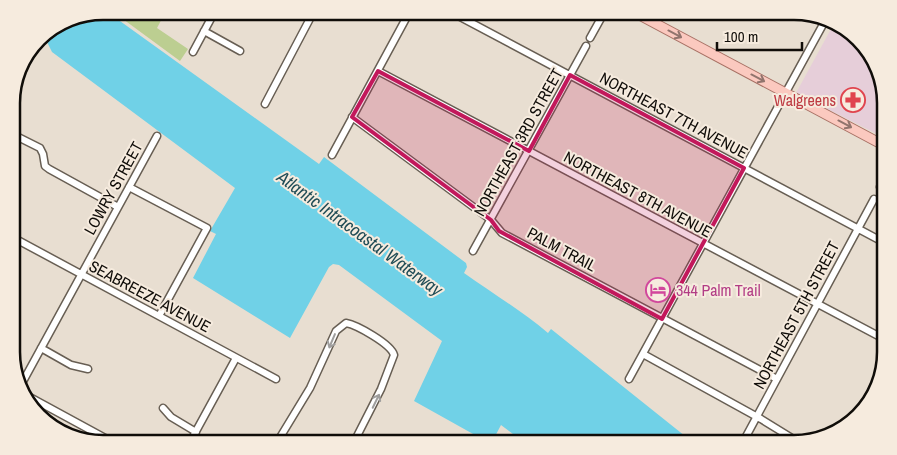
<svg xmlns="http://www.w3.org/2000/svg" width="897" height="455" font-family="'Archivo Narrow',sans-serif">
<rect width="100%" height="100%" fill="#e8ded1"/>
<path fill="#e6ced9" d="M831 29 868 49 885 91V138L796 93Z"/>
<path fill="#bcce91" d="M112 11H166L157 28 188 49 180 61Z"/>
<path fill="#70d1e7" d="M103 11H106L319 164 324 157 466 263 467 267 464 273C492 293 522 311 548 333L551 329 695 444H526L501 425 491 444 414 401 442 341 339 265 333 264 329 267 290 338 193 278 216 234 210 231 235 188 52 52 43 34Z"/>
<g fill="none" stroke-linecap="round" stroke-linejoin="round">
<defs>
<path id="minor" d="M449 11 885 243
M204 31 240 51
M590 38 605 11
M193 52 215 11
M378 71 886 340
M265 104 314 11
M352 117 491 220 502 233 777 379
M12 134 40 148 43 154 45 166 49 169 118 207
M332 155 410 11
M129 187 207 228 159 316
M880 187 885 178
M12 237 276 379
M473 251 586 46
M41 348 71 365 88 369
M643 354 761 419 800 443
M629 379 826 19
M21 385 157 136
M24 394 116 444
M163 408 171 417 196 432
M189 444 236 358
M276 444 310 388 336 331 346 323C357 325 391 344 394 355L381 389 353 444
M742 444 874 199"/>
<path id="major" d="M632 11 885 146
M827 19 841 26"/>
</defs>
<use href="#minor" stroke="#675e53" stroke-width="9"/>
<use href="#major" stroke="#a77064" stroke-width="11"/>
<use href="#minor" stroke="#fff" stroke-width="6"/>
<use href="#major" stroke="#fbc9bf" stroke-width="9"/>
</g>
<defs><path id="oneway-shaft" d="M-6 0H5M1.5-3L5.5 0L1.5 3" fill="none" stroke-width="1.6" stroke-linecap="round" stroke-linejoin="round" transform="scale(1.25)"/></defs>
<g stroke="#91746d">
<use href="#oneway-shaft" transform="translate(675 34) rotate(28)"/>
<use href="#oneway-shaft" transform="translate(758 78) rotate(28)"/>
<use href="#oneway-shaft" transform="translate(845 124) rotate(28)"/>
</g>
<g stroke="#9f9e9d">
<use href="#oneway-shaft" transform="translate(332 341) rotate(113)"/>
<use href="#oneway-shaft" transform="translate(376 401) rotate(-64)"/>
</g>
<path fill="#c2185b" fill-opacity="0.2" stroke="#c2185b" stroke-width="4" stroke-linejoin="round" d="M378 71 529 151 570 75 744 168 662 319 499 231 491 220 352 117Z"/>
<defs>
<symbol id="pharmacy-ring" viewBox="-11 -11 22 22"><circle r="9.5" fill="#f6ebde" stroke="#e0444e" stroke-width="1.5"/><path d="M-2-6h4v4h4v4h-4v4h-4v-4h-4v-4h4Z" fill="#e0444e"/></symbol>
<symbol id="hotel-ring" viewBox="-11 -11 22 22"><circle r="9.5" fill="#f6ebde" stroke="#d1479c" stroke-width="1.5"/><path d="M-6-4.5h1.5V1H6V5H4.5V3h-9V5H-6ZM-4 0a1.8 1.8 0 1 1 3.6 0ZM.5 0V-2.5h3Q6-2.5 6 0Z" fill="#d1479c"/></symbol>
</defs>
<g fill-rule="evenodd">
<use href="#pharmacy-ring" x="839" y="86" width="28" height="28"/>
<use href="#hotel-ring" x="644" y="276" width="28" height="28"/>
</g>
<g text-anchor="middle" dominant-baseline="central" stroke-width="4" stroke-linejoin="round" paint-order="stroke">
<g font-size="16" fill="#be3a42" stroke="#f6ebde" text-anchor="end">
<text x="836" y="100">Walgreens</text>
</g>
<g font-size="16" fill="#100d09" stroke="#f6ebde">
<text transform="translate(674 115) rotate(28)">NORTHEAST 7TH AVENUE</text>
<text transform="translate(518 142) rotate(-61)">NORTHEAST 3RD STREET</text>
<text transform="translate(113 188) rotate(-61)">LOWRY STREET</text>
<text transform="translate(638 194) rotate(28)">NORTHEAST 8TH AVENUE</text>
<text transform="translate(562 249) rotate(28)">PALM TRAIL</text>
<text transform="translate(150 296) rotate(28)">SEABREEZE AVENUE</text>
<text transform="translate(796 315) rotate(-62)">NORTHEAST 5TH STREET</text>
</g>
<g font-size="16" fill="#b23c85" stroke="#f6ebde" text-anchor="start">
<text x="676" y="290">344 Palm Trail</text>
</g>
<g font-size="18" font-style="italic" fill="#204c56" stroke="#f6ebde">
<text transform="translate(360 233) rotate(36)">Atlantic Intracoastal Waterway</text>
</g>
</g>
<path d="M0 0H897V455H0ZM103 20H794A83 83 0 0 1 877 103V352A83 83 0 0 1 794 435H103A83 83 0 0 1 20 352V103A83 83 0 0 1 103 20Z" fill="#f6ebde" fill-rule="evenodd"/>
<path fill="none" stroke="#100d09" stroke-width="2.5" d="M103 20H794A83 83 0 0 1 877 103V352A83 83 0 0 1 794 435H103A83 83 0 0 1 20 352V103A83 83 0 0 1 103 20Z"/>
<path d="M717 42v8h85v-8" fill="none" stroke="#100d09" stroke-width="2.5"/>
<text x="724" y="42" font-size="15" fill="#100d09" stroke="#f6ebde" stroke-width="4" paint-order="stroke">100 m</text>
</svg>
